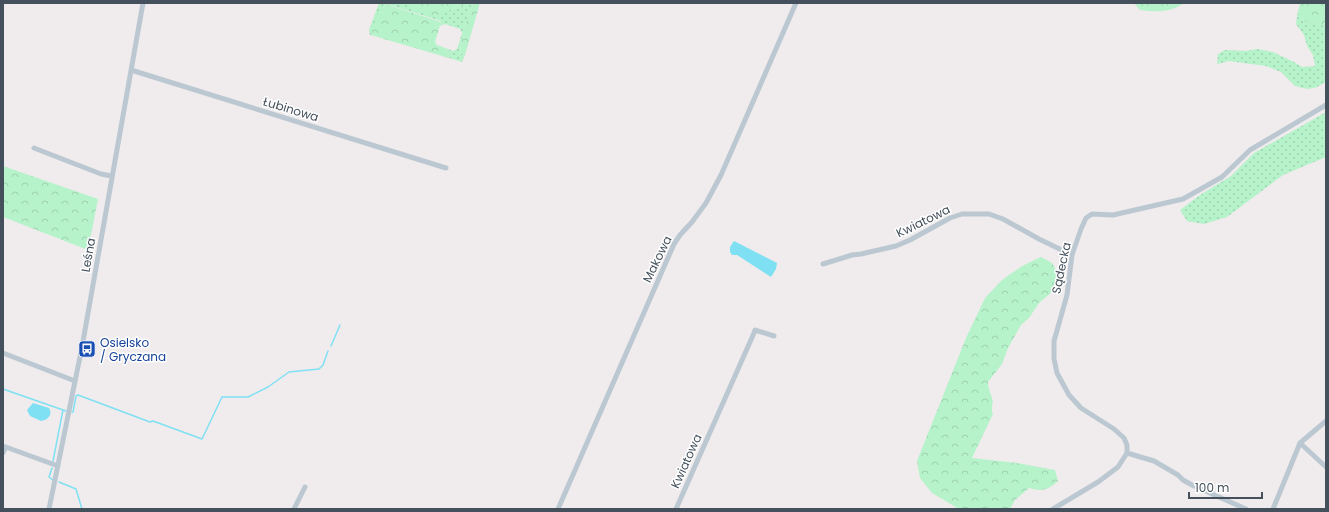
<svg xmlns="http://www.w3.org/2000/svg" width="1329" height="512" font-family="Poppins,sans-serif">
<defs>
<pattern id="grass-dots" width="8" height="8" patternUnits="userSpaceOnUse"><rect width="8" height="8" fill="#b6f2ca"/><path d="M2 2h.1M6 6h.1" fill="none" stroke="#9ed1b0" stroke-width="1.8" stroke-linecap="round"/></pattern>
<pattern id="forest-crowns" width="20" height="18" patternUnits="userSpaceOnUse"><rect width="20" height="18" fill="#b6f2ca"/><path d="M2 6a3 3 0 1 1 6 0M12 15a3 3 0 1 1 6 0" fill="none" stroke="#9ed1b0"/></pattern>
</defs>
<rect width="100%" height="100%" fill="#f0eced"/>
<path fill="url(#grass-dots)" d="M379 3H410L412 7C428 10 443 17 457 5L464 6 466 3H473L463 31 460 53 465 55 462 62 449 58 450 56 445 48 453 51 457 49 462 33 460 29 445 24 440 26 441 21 383 3 372 34 374 36 370 35 369 30Z
M1297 16 1304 21 1326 26V82L1315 88 1307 89 1295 86 1281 72 1266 66 1229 61 1217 64 1218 54 1225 50 1246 51 1257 49 1273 52 1294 62 1302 67 1315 66 1313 55 1307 46 1304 35 1296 24Z
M1326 112V157L1283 175 1227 217 1204 224 1187 221 1180 210 1200 195 1231 176 1254 153Z"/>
<path fill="url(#forest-crowns)" d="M382 3 441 22 435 42 437 45 445 48 450 56 449 58 374 36 372 34V30Z
M410 3H466L465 6 457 5C451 10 445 12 439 17L422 13 411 7Z
M473 3H480L465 55 460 53 463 31Z
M1134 3H1184C1170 13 1156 12 1140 10Z
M1300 3H1326V26L1304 21 1297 16Z
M3 166 98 199 88 250 3 217Z
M1041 257 1052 263 1058 273 1053 291 1039 303 1029 318 1021 325 1008 348 1002 364 988 382C988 388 990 392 992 398 994 404 990 408 993 414L972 458 1017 463 1055 470 1058 481C1048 490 1042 492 1029 488L1015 500 1010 509H959L932 493 920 478 917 461 966 338 985 298 1002 280 1022 266Z"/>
<path fill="#7fe0f3" d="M734 241 777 263 776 269 771 277 737 255H732L730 252V247Z
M33 403 49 408C53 415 48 420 41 421L30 416 27 410Z"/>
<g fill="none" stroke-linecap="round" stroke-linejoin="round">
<path stroke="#7fe0f3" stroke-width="1.5" d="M331 346 340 325
M3 389 66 411
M72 412H73L76 396 78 395 150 422 153 421 202 439 222 397H248L268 387 289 372 319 369 323 365 328 351
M53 461 63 410
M52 468 49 477 53 480
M59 482 76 489 82 509"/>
<path stroke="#bcc8d1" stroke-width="5" d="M131 70 446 168
M34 148 101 174 112 176
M823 264 852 255 861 254 896 246 910 240 950 218 962 214H989L1003 219 1039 239 1072 255
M3 353 75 381
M1300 443 1326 467
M3 446 58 466
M3 453 6 447
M1127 453 1154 461 1178 475 1183 480 1192 485 1246 509
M49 509 82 347 143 3
M294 509 305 487
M558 509 674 244 680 235 692 222 706 203 721 175 796 3
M676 509 754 333 755 330 774 336
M1053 509 1098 482 1118 467 1127 453V445L1124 438 1114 429 1081 408 1069 395 1057 373 1054 359V341L1067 295 1072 255 1081 229 1086 218 1092 214 1113 215 1183 199 1222 177 1250 150 1326 105
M1273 509 1300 443 1326 421"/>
</g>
<defs>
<symbol id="bus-square" viewBox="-11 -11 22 22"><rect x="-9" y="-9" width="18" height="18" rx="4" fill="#1a4fb4" stroke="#fff"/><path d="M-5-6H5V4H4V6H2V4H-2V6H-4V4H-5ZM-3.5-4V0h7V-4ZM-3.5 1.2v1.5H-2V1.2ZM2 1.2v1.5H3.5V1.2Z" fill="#fff"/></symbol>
</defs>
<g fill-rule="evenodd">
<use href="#bus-square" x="77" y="339" width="20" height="20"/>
</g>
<g text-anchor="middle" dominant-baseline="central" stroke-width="3" stroke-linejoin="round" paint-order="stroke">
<g font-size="12" fill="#44515c" stroke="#fff">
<text transform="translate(291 109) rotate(17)">Łubinowa</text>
<text transform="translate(923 221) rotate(-26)">Kwiatowa</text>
<text transform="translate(88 255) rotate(-80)">Leśna</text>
<text transform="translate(657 259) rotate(-64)">Makowa</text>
<text transform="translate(1061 268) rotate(-78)">Sądecka</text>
<text transform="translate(686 461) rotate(-66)">Kwiatowa</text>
</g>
<g font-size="12" fill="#164399" stroke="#fff" text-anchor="start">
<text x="100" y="342">Osielsko<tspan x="100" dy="14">/ Gryczana</tspan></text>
</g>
</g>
<rect width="1329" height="512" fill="none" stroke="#44515c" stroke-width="8"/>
<path d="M1189 492v6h73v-6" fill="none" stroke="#44515c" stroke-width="2"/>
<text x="1195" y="492" font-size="12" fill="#44515c" stroke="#ffffff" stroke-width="3" paint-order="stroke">100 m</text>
</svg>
